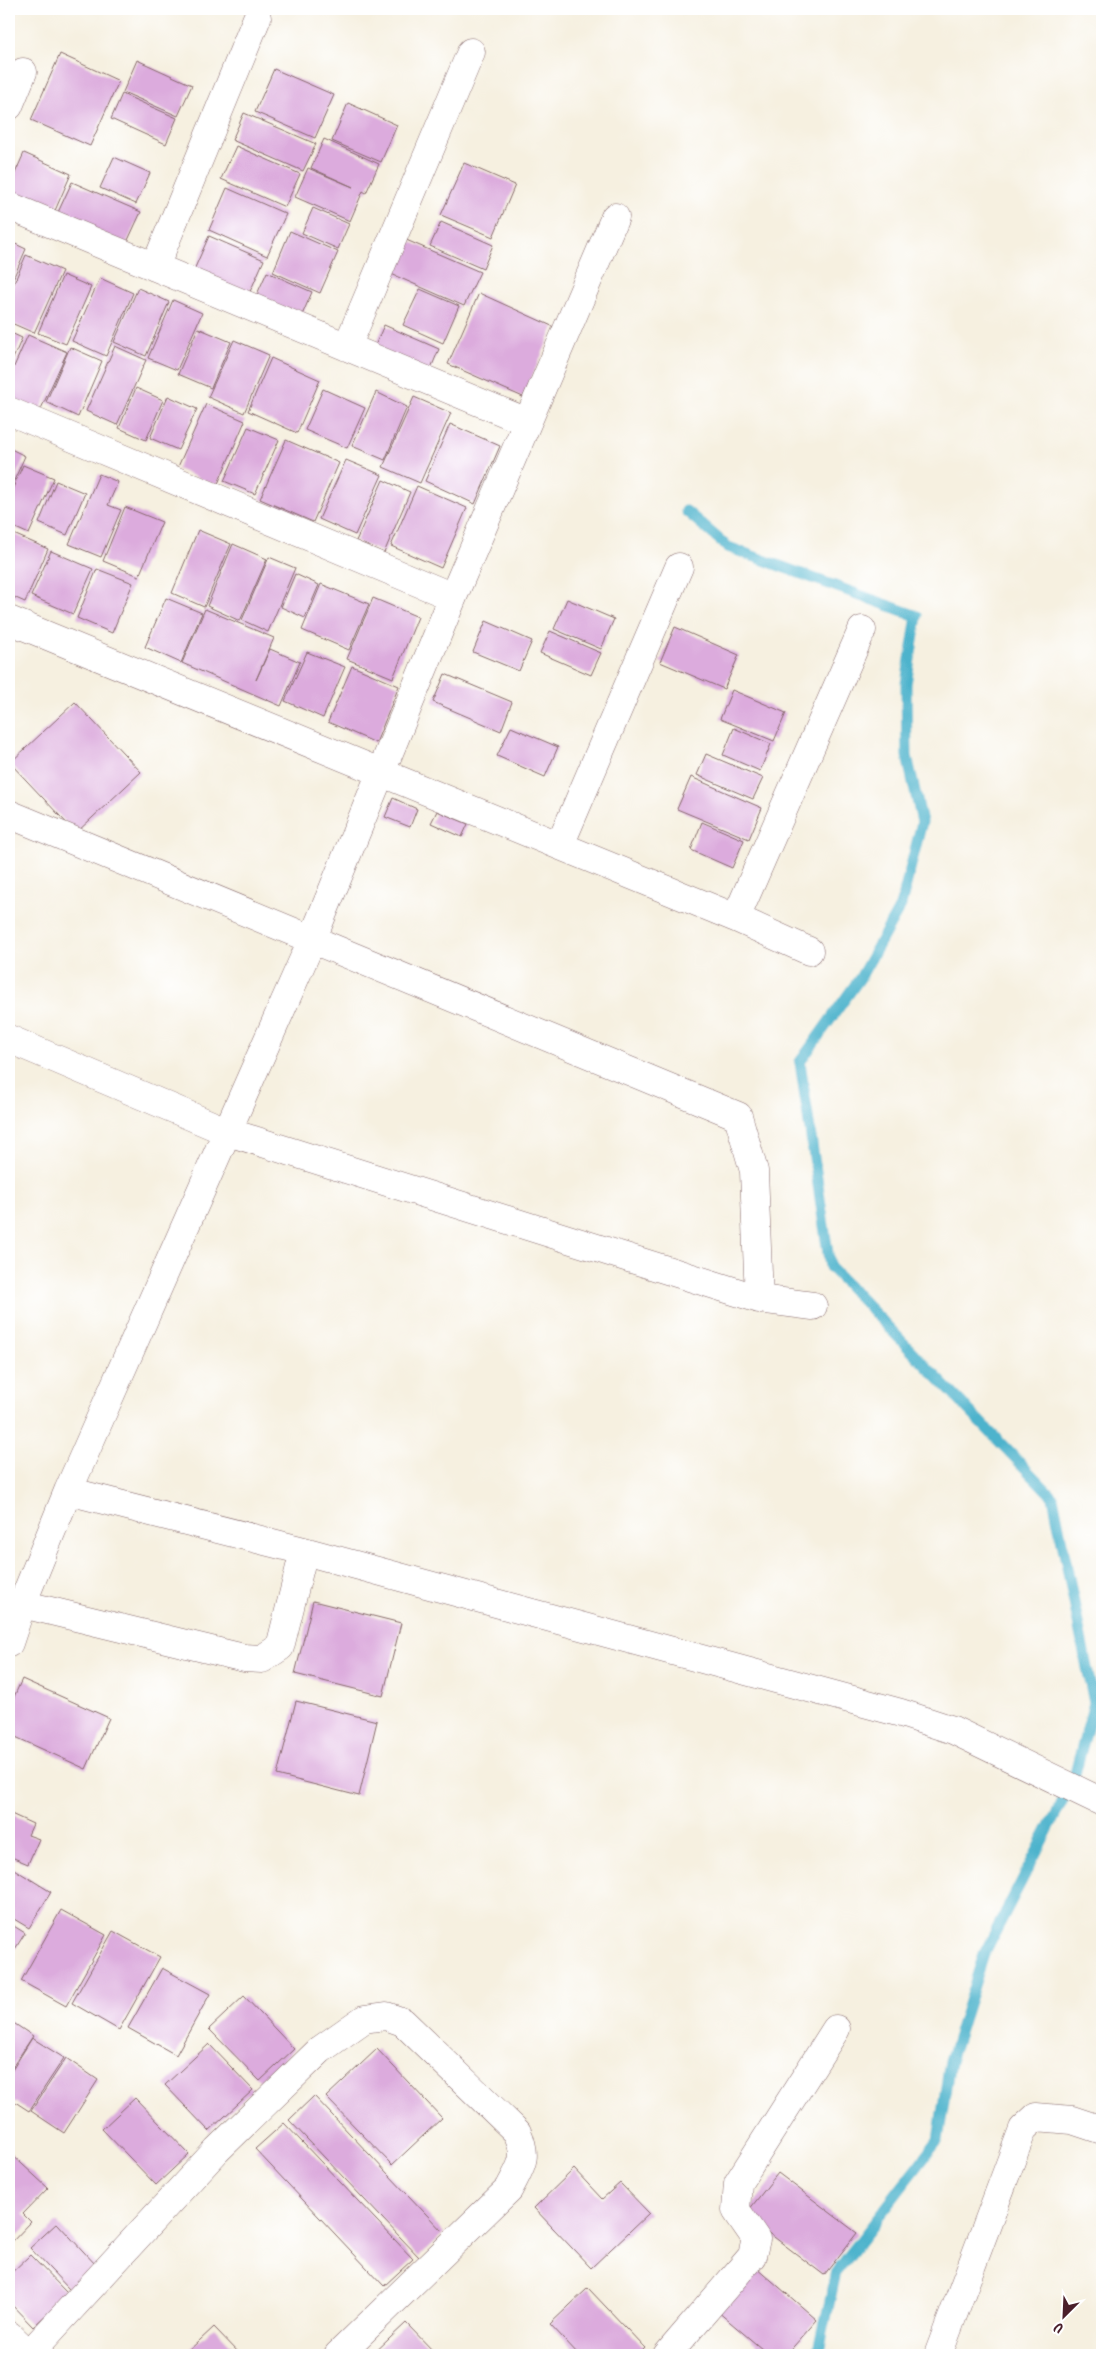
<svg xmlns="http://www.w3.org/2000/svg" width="1111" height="2364" font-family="Kalam,sans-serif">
<rect width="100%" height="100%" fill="#fff"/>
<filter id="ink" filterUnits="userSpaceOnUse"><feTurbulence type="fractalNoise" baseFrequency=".02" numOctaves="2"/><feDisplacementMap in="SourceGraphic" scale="10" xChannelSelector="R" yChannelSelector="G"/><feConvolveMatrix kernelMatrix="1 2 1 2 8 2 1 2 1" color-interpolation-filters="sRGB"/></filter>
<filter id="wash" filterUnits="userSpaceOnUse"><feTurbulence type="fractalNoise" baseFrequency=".0096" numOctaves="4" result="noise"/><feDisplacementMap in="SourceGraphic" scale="20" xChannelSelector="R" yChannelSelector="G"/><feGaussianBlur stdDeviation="1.12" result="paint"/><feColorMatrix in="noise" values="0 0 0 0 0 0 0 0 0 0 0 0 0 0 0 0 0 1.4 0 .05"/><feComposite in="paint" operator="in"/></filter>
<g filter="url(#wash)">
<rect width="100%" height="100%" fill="#f6f0e0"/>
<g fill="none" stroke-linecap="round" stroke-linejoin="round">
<path stroke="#4db3cc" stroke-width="11" d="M686 511 728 547 917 616 906 684 907 756 922 822 901 905 860 978 800 1062 830 1267 1053 1497 1094 1703 1073 1781 984 1954 950 2061 938 2140 836 2272 818 2355"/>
</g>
<g id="blocks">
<path fill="#dcabdd" d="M60 54 119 81 90 146 31 120Z
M137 60 192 85 178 116 123 92Z
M274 69 334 95 315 138 255 112Z
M122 94 177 118 166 144 111 119Z
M348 103 397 125 381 162 332 141Z
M244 113 316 144 303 171 232 140Z
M324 139 379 164 366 193 363 191 350 221 295 197 308 168 353 187 311 168Z
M236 146 300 174 285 207 221 179Z
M24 153 71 174 50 222 9 204V187Z
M114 157 150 173 136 204 100 188Z
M464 163 515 185 493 237 441 215Z
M72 182 141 212 123 251 54 221Z
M227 188 286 214 267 256 209 230Z
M313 208 349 224 338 249 302 233Z
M441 222 493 245 483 269 430 246Z
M290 231 338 252 320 293 273 272Z
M209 236 264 260 245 303 190 279Z
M404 239 480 272 464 306 389 273Z
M9 241 26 249 9 288Z
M26 255 62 271 34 333 9 322V295Z
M267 272 312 292 299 322 254 301Z
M63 275 91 287 66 344 38 333Z
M100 278 133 293 106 356 72 341Z
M138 288 169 302 146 356 114 342Z
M420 289 459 306 443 343 403 325Z
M479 293 554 327 523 397 448 364Z
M173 300 202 313 177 370 148 358Z
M384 325 439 349 429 373 374 348Z
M198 328 231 342 211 388 178 374Z
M9 332 22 338 9 368Z
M28 335 67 352 40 411 9 397V378Z
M234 340 269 355 244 413 208 397Z
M115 346 146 360 117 425 86 411Z
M70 347 102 361 78 417 46 402Z
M271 358 320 380 297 433 248 411Z
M136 388 163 400 146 440 119 428Z
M323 389 365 408 347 448 305 430Z
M376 392 407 407 385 460 352 446Z
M168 396 197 409 178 450 150 438Z
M414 397 451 413 420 483 383 467Z
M206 404 245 421 217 486 177 469Z
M450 424 500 446 475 504 425 481Z
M248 427 279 440 255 494 224 481Z
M286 440 339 463 313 522 260 499Z
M9 448 25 456 9 492Z
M346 460 382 475 355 535 319 519Z
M23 465 54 478 29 534 9 525V497Z
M99 474 118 482 108 505 121 510 101 557 69 544Z
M383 480 410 492 384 553 356 541Z
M56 481 85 493 67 535 39 523Z
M417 486 467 508 441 568 391 546Z
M125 507 162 522 139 576 103 561Z
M198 530 231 544 204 607 172 593Z
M9 532 48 549 25 602 9 595Z
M233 544 267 559 240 621 207 606Z
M51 551 93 569 73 614 31 596Z
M269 557 295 568 268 632 242 620Z
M97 569 133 583 112 633 77 618Z
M295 574 319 585 305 618 281 607Z
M321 584 369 604 349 650 302 630Z
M166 598 202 613 181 663 145 647Z
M373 598 418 617 393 678 347 659Z
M567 599 614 619 601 649 554 629Z
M205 609 274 638 256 680 270 649 300 662 281 706 182 663Z
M486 621 532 641 519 671 473 652Z
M675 627 739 655 724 689 660 662Z
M550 631 601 653 591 675 540 653Z
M307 652 345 667 323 718 285 701Z
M352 666 399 686 376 743 328 722Z
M445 674 512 702 501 731 433 702Z
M732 690 786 713 774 741 720 719Z
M75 702 141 772 76 833 10 763Z
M511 727 558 747 545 777 497 756Z
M734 728 771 744 760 771 723 755Z
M706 754 763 778 753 799 697 775Z
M691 777 762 808 749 839 677 809Z
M393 798 417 809 410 827 385 817Z
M437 811 468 824 462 837 431 823Z
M702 822 744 840 732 868 691 850Z
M313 1601 401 1623 383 1696 295 1674Z
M22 1679 109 1718 86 1769 9 1734V1708Z
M296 1701 377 1721 359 1796 277 1775Z
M9 1813 33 1824 28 1835 39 1839 28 1864 9 1856Z
M9 1866 51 1892 29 1928 9 1916Z
M61 1910 106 1935 66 2006 21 1981Z
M9 1923 25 1933 12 1954 9 1952Z
M113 1931 160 1957 119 2030 72 2003Z
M162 1968 210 1994 176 2055 128 2028Z
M244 1996 294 2049 260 2081 209 2029Z
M9 2020 33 2036 9 2072Z
M32 2038 64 2058 29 2111 9 2098V2075Z
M209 2044 253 2090 209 2131 165 2085Z
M377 2049 442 2118 392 2165 326 2097Z
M66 2058 98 2080 64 2133 31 2111Z
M314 2096 444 2233 419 2257 289 2120Z
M135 2098 189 2154 156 2185 102 2129Z
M284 2123 413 2259 384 2286 255 2149Z
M9 2152 48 2188 23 2214 31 2222 9 2245Z
M574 2169 602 2199 620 2183 649 2213 591 2268 534 2208Z
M778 2173 857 2233 824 2275 745 2215Z
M57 2223 96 2265 70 2290 30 2248Z
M30 2255 68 2294 33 2327 9 2302V2275Z
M756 2267 817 2320 786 2355H769L717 2311Z
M588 2288 645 2348 638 2355H579L550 2324Z
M406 2323 437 2355H372Z
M214 2327 241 2355H184Z"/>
</g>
</g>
<g filter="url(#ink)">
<use href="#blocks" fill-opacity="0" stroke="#86686a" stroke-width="1"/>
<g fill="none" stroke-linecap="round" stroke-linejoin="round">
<defs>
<path id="street" d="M9 106 23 72
M9 206 527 422
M155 267 257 18
M347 347 471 52
M9 411 453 597
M9 620 736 918 809 951
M9 814 738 1116 754 1171 759 1299
M560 845 679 567
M736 918 862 630
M9 1039 228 1132 759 1299 813 1306
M68 1491 304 1551 901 1713 953 1730 1102 1802
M22 1604 244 1658 262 1659 280 1647 304 1551
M9 1643 22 1604 68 1491 312 940 453 597 615 217
M9 2335 30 2355
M29 2354 217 2150 320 2050 364 2019 386 2016 403 2022 517 2132C529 2159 521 2165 509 2189L338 2355
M667 2355 752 2256 756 2239 736 2210 738 2183 836 2029
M938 2355 1023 2129 1036 2117 1072 2120 1102 2130"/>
</defs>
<use href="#street" stroke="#86686a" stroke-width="29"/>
<use href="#street" stroke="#fff" stroke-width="28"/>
</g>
</g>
<rect width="1111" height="2364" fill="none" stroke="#fff" stroke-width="30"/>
<g transform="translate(1064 2316) rotate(204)" stroke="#ffffff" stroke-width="4" paint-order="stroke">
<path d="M0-4L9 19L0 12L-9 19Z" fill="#4a1f2b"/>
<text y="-8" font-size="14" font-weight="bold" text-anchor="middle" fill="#4a1f2b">U</text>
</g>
</svg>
